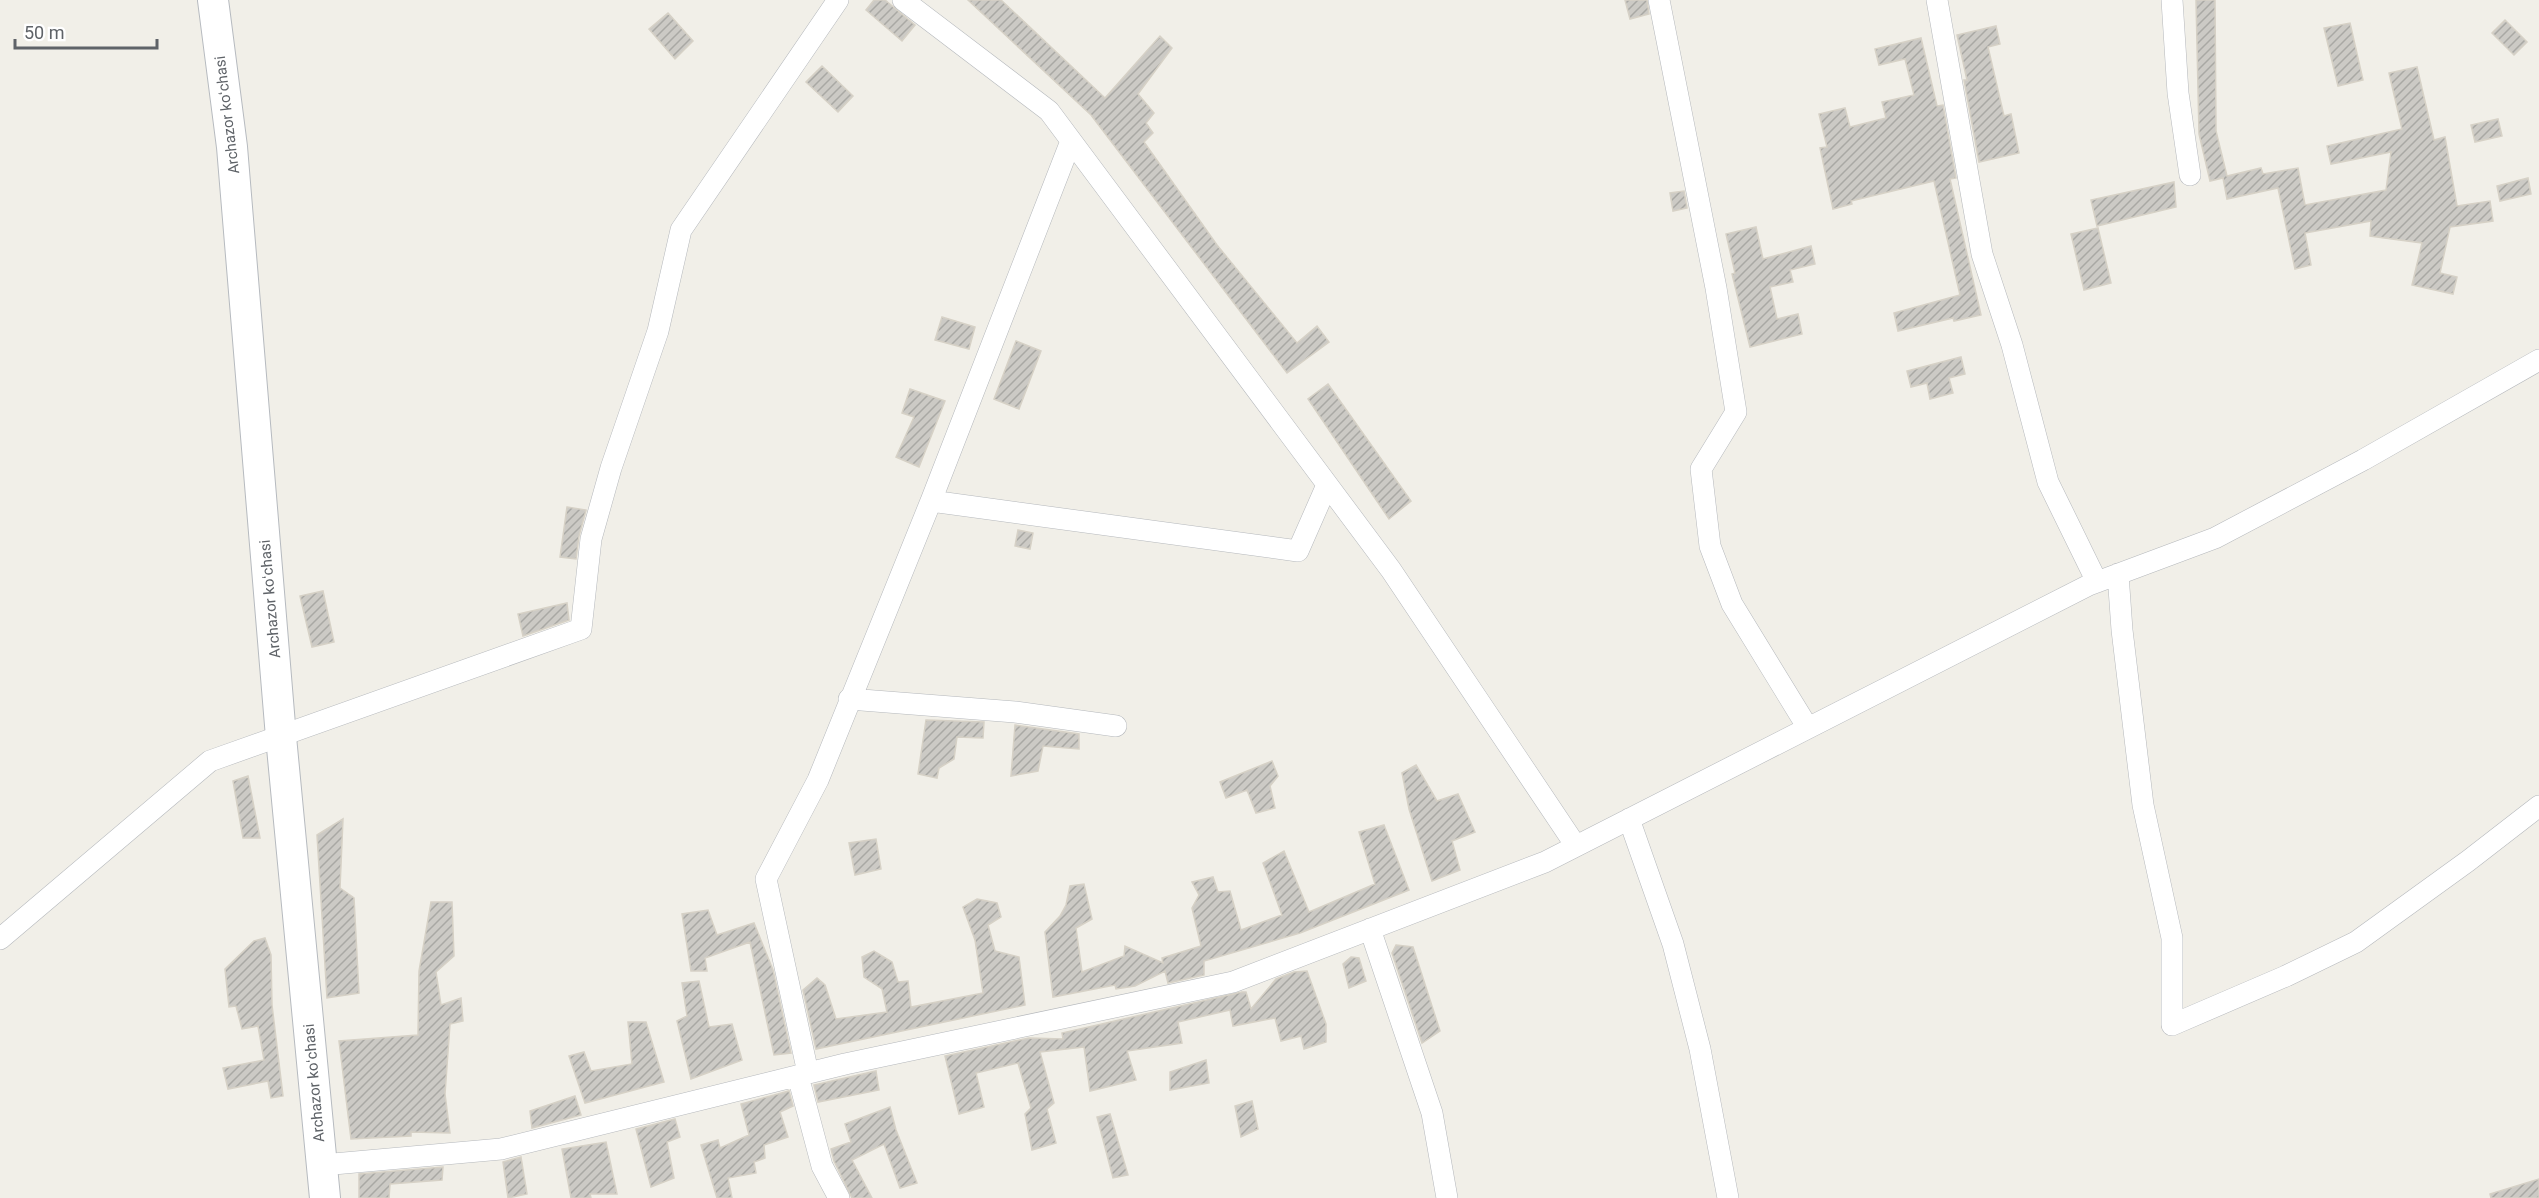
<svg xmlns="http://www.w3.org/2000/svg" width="2539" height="1198" font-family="Roboto,sans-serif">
<defs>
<pattern id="building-hatch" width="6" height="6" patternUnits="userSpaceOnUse" patternTransform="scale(1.5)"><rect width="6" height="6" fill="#cccac5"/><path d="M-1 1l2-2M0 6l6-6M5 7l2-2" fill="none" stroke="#a9a8a4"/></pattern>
</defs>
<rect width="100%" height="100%" fill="#f1efe8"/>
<path fill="url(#building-hatch)" stroke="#d6d1c6" stroke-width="1.5" d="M874 0H885L915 25 902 41 866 10Z
M968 0H1001L1105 98 1160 36 1172 48 1138 94 1154 113 1146 123 1153 133 1144 142 1217 245 1297 343 1317 326 1329 342 1287 373 1091 115Z
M1625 0H1647L1649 14 1630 19Z
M2196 0H2215L2216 131 2227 176 2261 168 2263 174 2298 168 2305 205 2386 190 2391 152 2331 164 2327 146 2402 129 2389 73 2417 67 2434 140 2445 137 2457 206 2490 201 2493 221 2450 227 2440 273 2457 277 2453 294 2412 285 2422 243 2370 236 2371 221 2305 233 2311 265 2295 269 2278 188 2227 199 2223 178 2210 181 2199 134Z
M668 13 693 41 675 59 649 29Z
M2505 20 2527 42 2514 55 2492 33Z
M2350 23 2363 80 2338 86 2324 28Z
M1996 26 2000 44 1988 47 2004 116 2011 114 2019 153 1979 162 1964 80H1967L1957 35Z
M1921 38 1937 106 1943 105 1956 178 1950 179 1981 315 1954 321 1953 318 1898 331 1894 313 1960 295 1934 181 1851 201 1852 204 1833 209 1820 148 1827 147 1819 114 1845 108 1850 127 1886 118 1882 102 1914 95 1905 59 1879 65 1875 49Z
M822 66 853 96 838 112 806 82Z
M2498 119 2502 136 2475 142 2471 125Z
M2528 178 2531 194 2500 201 2497 186Z
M2174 182 2176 207 2097 226 2091 200Z
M1684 191 1687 208 1673 211 1670 193Z
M1756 227 1763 259 1811 246 1815 264 1790 270 1793 282 1770 287 1777 319 1798 314 1802 334 1750 347 1732 274 1735 273 1726 234Z
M2098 228 2111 283 2084 290 2071 234Z
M942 317 975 327 969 349 935 340Z
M1016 341 1041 351 1019 409 994 399Z
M1961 357 1965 374 1949 378 1953 393 1930 399 1927 383 1911 387 1907 371Z
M1328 384 1411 501 1389 519 1308 399Z
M910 389 945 401 919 467 896 457 914 417 902 413Z
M567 507 586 510 579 536 576 559 560 557Z
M1018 530 1033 533 1030 549 1015 546Z
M323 591 334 642 312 647 300 596Z
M567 603 569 620 523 636 518 614Z
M926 720 984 722 983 738 957 737 954 759 939 768 937 778 918 774Z
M1015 725 1079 734V749L1043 746 1038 771 1011 776Z
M1272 761 1278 776 1270 786 1275 808 1256 813 1247 790 1226 798 1220 782Z
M1416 765 1437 801 1458 794 1475 832 1452 841 1460 870 1432 881 1409 809 1402 773Z
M248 776 260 838H243L233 781Z
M343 819 340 888 354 898 359 993 327 998 317 835Z
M1384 825 1409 890 1300 933 1204 961V975L1168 983 1165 971 1135 986 1116 989 1115 985 1053 997 1045 932 1060 916 1066 905 1070 886 1084 884 1092 919 1076 928 1082 972 1124 956 1125 946 1163 963 1162 958 1201 946 1192 908 1199 895 1192 882 1213 877 1218 892 1230 891 1241 930 1282 915 1263 863 1284 851 1309 912 1375 884 1359 832Z
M876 839 881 869 855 875 849 843Z
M977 899 997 903 1001 917 988 925 995 951 1019 957 1025 1005 816 1049 803 990 817 978 825 985 836 1019 887 1012 882 989 864 977 862 957 874 951 892 962 898 982 908 981 911 1007 983 993 975 940 963 907Z
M431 902H452L454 956 436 972 441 1005 461 998 463 1021 450 1024 445 1094 450 1133 411 1132V1136L351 1139 339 1041 418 1035 419 971Z
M708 910 717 935 754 923 773 970 791 1053 774 1055 750 942 705 958 707 971H691L682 914Z
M265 938 271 955 272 1005 283 1096 271 1098 268 1081 228 1089 223 1068 264 1060 258 1026 242 1029 236 1006 229 1007 225 969 254 941Z
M1396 945 1413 947 1440 1031 1422 1043 1392 953Z
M1351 957 1359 958 1366 981 1349 988 1343 964Z
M1307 971 1326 1024V1042L1304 1049 1301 1036 1281 1041 1275 1018 1233 1026 1230 1010 1178 1022 1182 1043 1127 1051 1136 1080 1090 1091 1084 1047 1040 1052 1054 1103 1047 1109 1056 1143 1032 1150 1025 1114 1031 1108 1018 1063 976 1073 984 1107 959 1114 945 1056 1029 1038 1063 1039 1062 1033 1242 992H1246L1251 1009 1276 979 1294 972Z
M699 981 709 1027 732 1024 742 1060 691 1079 677 1021 687 1016 682 983Z
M628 1022H646L664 1082 585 1103 569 1056 584 1052 591 1071 632 1064Z
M1206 1060 1209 1083 1170 1090V1072Z
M876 1071 879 1090 818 1102 814 1085Z
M789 1091 793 1106 780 1112 788 1137 764 1145 765 1158 754 1162 756 1173 728 1178 732 1198H717L701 1145 718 1140 720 1148 749 1135 741 1104Z
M575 1096 581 1115 532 1128 530 1111Z
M1252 1101 1258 1129 1241 1137 1235 1106Z
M890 1107 896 1130 917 1183 900 1188 884 1144 852 1160 872 1198H852L834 1161 831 1149 851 1142 845 1124Z
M1110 1114 1128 1175 1113 1178 1097 1117Z
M675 1119 680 1137 667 1142 674 1178 651 1187 636 1129Z
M606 1142 617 1194H590L591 1198H571L562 1149Z
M521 1157 527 1194 508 1198 503 1162Z
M443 1167 442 1180 390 1184 389 1198H359V1174Z
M2539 1179V1198H2491L2490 1194Z"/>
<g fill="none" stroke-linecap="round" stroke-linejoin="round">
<defs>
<path id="street" d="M903 0 1049 111 1391 570 1576 846
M1659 0 1716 288 1736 412 1701 469 1710 546 1732 604 1808 728
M1937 0 1982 254 2012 345 2048 482 2097 582
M2172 0 2178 93 2190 175
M931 501 1071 141
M2118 574 2122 630 2143 805 2172 938V1025L2286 976 2356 942 2468 861 2539 806
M849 699 1015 712 1116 726
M1629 819 1673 944 1700 1049 1728 1198
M1370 929 1432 1113 1447 1198
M0 939 210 761 581 629 591 539 611 468 658 331 681 230 838 0
M808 1073 766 879 818 780 931 501 1298 551 1327 485
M798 1076 822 1166 839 1198
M322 1165 501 1149 845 1064 1233 982 1545 862 2089 585 2215 538 2363 460 2539 360"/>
<path id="secondary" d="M213 0 232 147 281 737 325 1198"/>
</defs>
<use href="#street" stroke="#b5b8bc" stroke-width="22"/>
<use href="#secondary" stroke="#b6babf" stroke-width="32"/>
<use href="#street" stroke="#fff" stroke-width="21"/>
<use href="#secondary" stroke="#fff" stroke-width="30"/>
</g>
<g text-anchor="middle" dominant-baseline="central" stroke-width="4.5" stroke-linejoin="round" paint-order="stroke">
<g font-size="15" fill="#5f6368" stroke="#fff">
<text transform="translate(227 115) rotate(-97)">Archazor koʻchasi</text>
<text transform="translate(270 599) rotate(-95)">Archazor koʻchasi</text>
<text transform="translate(314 1083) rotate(-95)">Archazor koʻchasi</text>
</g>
</g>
<path d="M15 39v9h142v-9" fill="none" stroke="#5f6368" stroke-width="3"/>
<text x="24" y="39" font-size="18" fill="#5f6368" stroke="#ffffff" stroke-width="4.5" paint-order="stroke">50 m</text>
</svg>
